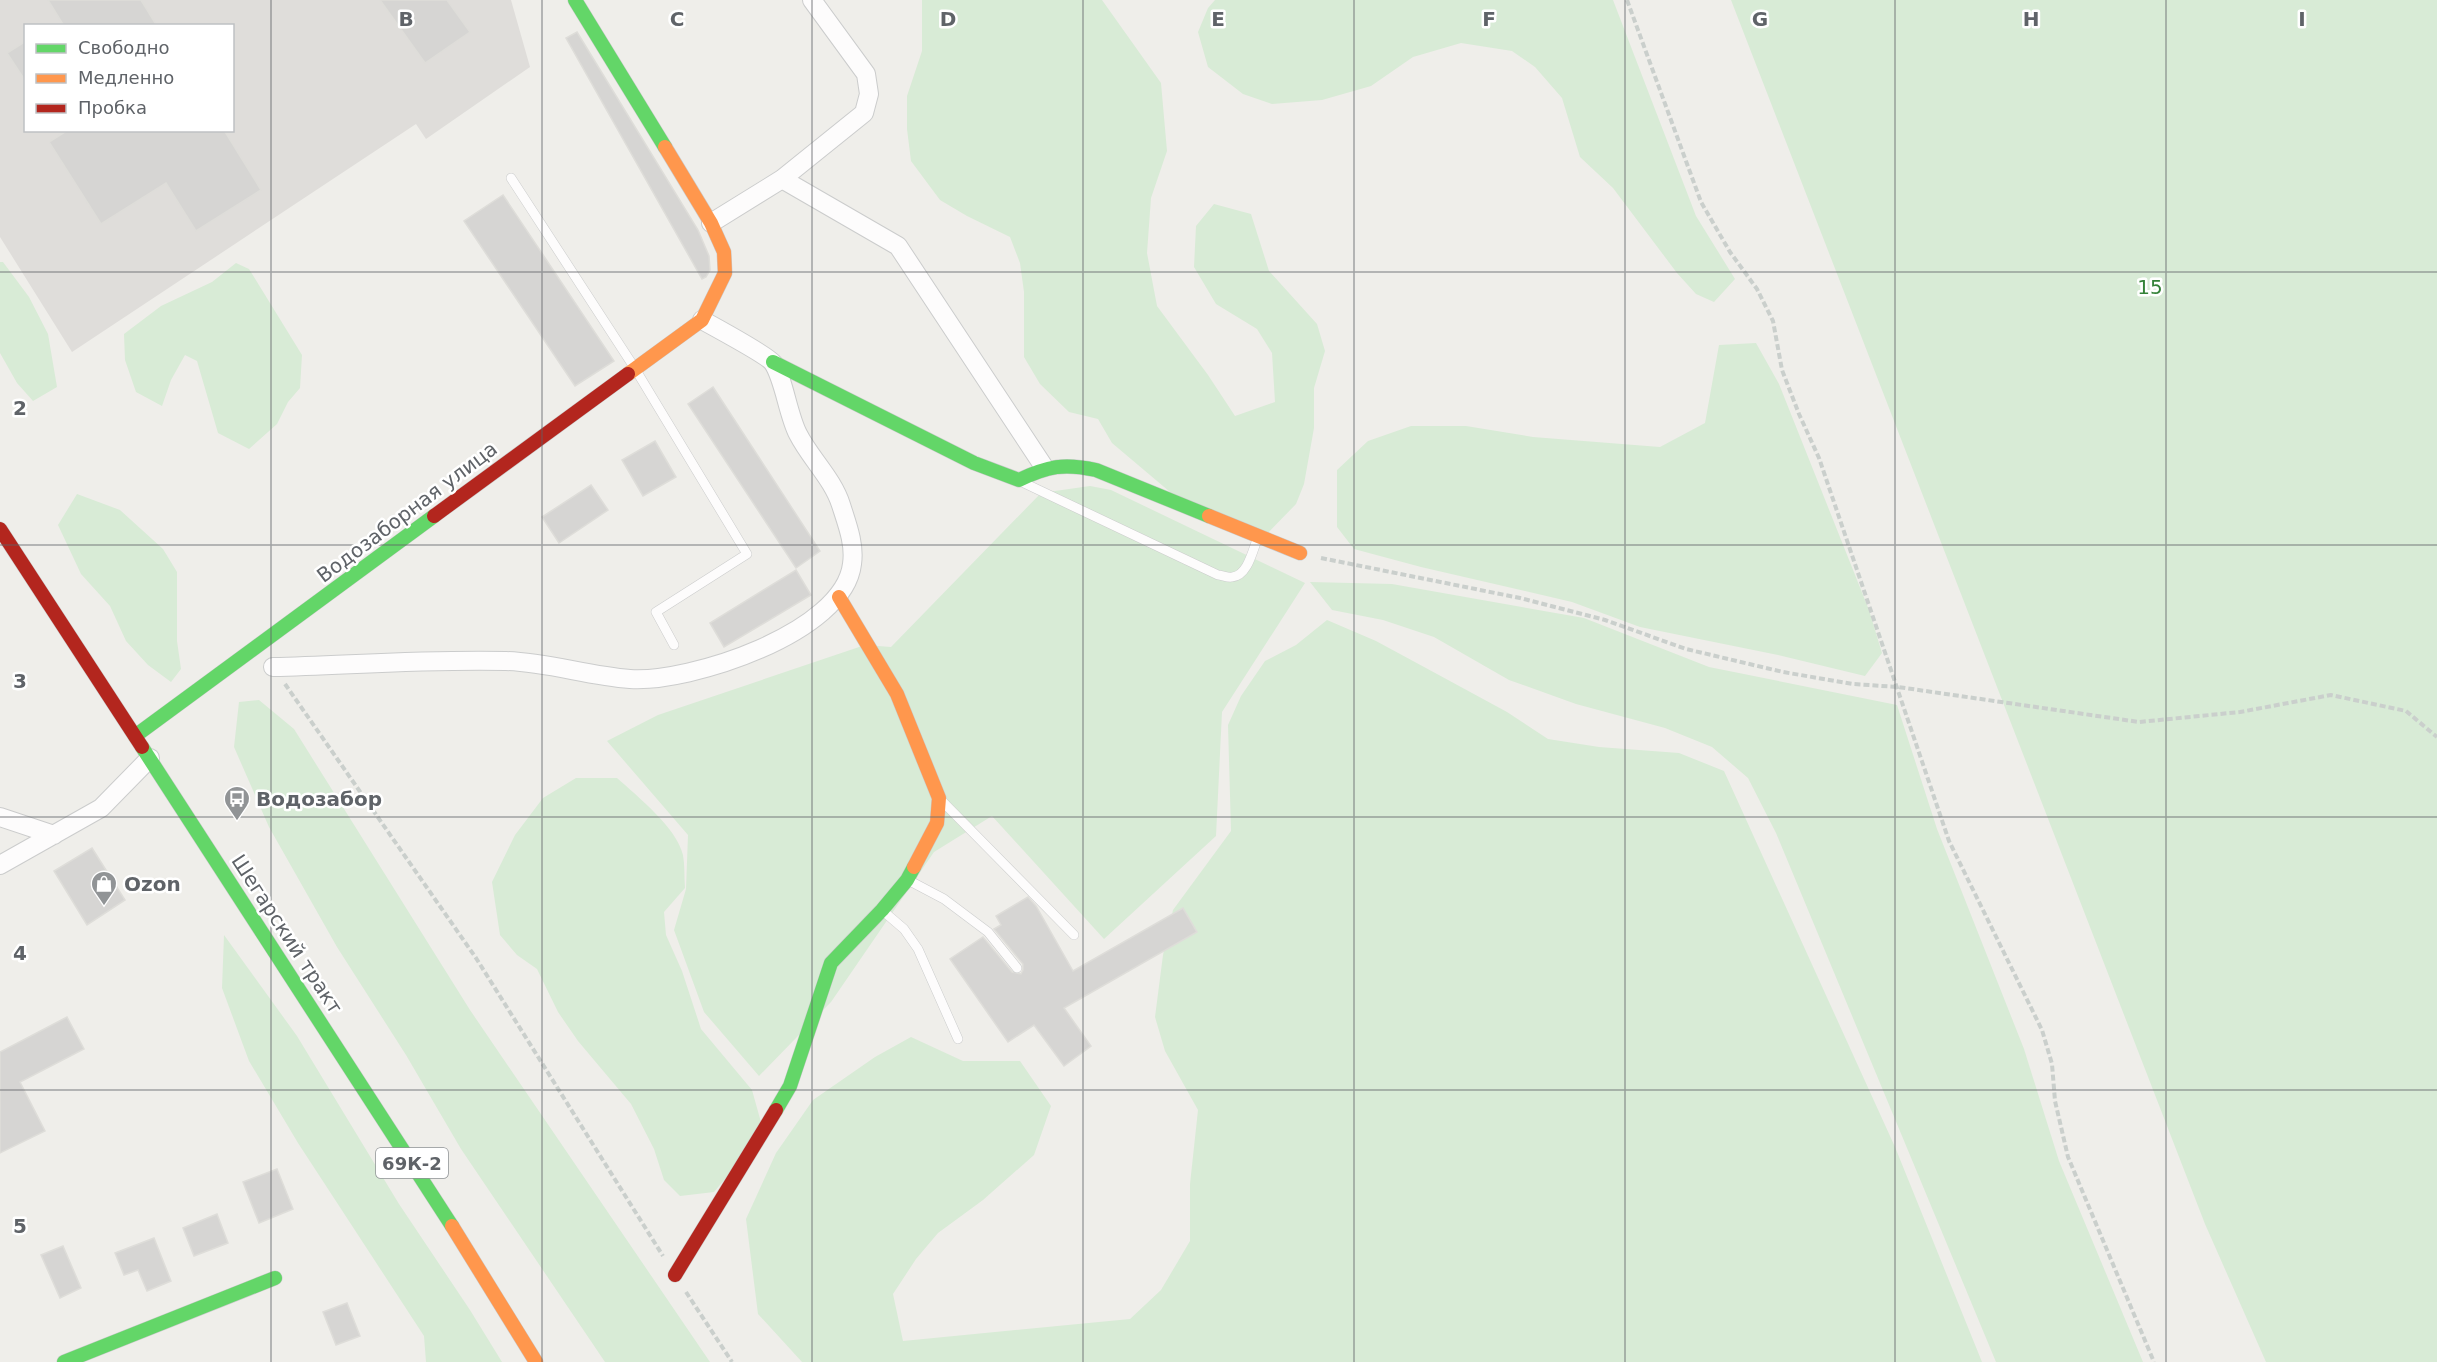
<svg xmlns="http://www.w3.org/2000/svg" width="2437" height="1362" font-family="'DejaVu Sans',sans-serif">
<rect width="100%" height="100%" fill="#efeeea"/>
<path fill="#dfddda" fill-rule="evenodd" d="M0 0H511L530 67 426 139 416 124 72 352 0 237ZM26 26H232V130H26Z"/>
<path fill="#d8ebd6" d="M922 0H1102L1161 83 1167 151 1151 198 1147 253 1157 306 1208 375 1235 416 1275 402 1272 353 1257 329 1216 304 1194 267 1196 226 1214 204 1251 214 1269 271 1317 324 1325 351 1314 388V428L1304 484 1296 504 1266 535 1189 508 1112 443 1098 419 1069 412 1040 384 1024 357V292L1020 263 1010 237 967 216 940 200 911 161 907 129V96L922 51Z
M1215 0H1613L1696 216 1735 279 1714 302 1696 294 1677 273 1613 188 1580 157 1562 98 1535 67 1512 51 1461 43 1413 57 1371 86 1322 100 1272 104 1243 94 1208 67 1198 32 1208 8Z
M1731 0H2437V1362H2266L2205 1224Z
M0 262H3L29 297 48 334 57 387 33 401 17 383 0 353Z
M236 263 249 269 302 355 300 388 288 402 277 424 249 449 218 433 197 361 185 355 171 380 162 406 136 392 125 360 124 334 161 306 212 282Z
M1756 343 1779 384 1869 610 1882 653 1865 676 1778 655 1640 627 1572 602 1421 567 1354 549 1337 527V470L1368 441 1411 426H1466L1533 437 1660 447 1705 423 1719 345Z
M1090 486 1111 490 1305 583 1222 712 1216 836 1104 939 992 816 934 852 831 1002 759 1076 704 1012 674 930 686 889 688 835 607 741 658 715 865 645 891 647 1041 493Z
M77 494 120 510 163 549 177 572V641L181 669 171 682 148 665 126 641 110 606 81 574 58 525Z
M1310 582 1392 584 1584 618 1709 667 1897 705 1937 829 2024 1049 2059 1161 2143 1362H1996L1776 833 1748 778 1712 747 1665 728 1576 704 1509 680 1434 637 1383 620 1332 610Z
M1327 620 1376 641 1437 674 1507 712 1548 739 1599 747 1679 753 1724 771 1895 1147 1982 1362H802L758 1314 746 1219 776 1153 813 1100 875 1057 911 1037 963 1061H1020L1051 1106 1034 1155 983 1200 938 1233 916 1259 893 1294 903 1341 1130 1319 1161 1290 1190 1241V1184L1198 1110 1165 1051 1155 1017 1163 955 1173 910 1231 831 1228 725 1241 696 1265 661 1296 645Z
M259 700 294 729 470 1010 710 1362H605L461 1149 406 1055 337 947 269 827 234 747 239 702Z
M576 778H617C637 796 677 828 683 855 685 866 684 877 685 888L664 912 666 935 682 971 701 1029 752 1090 764 1133 714 1192 680 1196 664 1180 654 1149 631 1104 578 1041 558 1012 537 969 517 955 500 935 492 882 515 835 543 798Z
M224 935 297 1036 399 1204 470 1310 502 1362H426L424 1336 298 1143 249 1061 222 988Z"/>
<path fill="#d6d5d3" stroke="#deddd9" stroke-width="1.5" d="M48 0H141L157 26H64Z
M380 0H447L470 32 425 63Z
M577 32 698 230 709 256 710 270 706 277 702 279 566 38Z
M26 41V82L7 53Z
M68 130H224L261 190 196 231 166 183 101 224 49 142Z
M503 195 614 361 575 386 464 221Z
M713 387 820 551 796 568 688 404Z
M655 441 676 477 643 496 622 460Z
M591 485 608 510 559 543 542 517Z
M796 570 811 595 724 647 710 623Z
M92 848 125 900 87 925 54 871Z
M1028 897 1036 906 1073 971 1183 908 1197 932 1064 1008 1091 1046 1064 1066 1034 1025 1008 1042 950 959 983 937 1012 972 1021 974 1023 970V964L994 929 1001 925 996 916Z
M67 1017 84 1049 20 1082 45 1131 0 1153V1052Z
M277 1169 293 1209 259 1223 243 1182Z
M217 1214 228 1243 194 1256 183 1228Z
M154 1238 171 1281 147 1291 138 1270 124 1275 115 1253Z
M63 1246 81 1288 60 1298 41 1255Z
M347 1303 360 1336 336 1345 323 1312Z"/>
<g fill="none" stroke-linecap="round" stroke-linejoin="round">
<defs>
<path id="lane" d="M511 178 634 367 747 554 656 612 674 645
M1024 483 1218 575C1222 575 1228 578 1232 577 1248 576 1253 549 1258 537
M943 802 1074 935
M908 880 944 899 988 932 1017 968
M883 911 904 929 918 949 958 1039"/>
<path id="street" d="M782 179 898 246 1044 467
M711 223 782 179 864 113 869 94 866 74 812 0
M273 667C350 665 428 659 506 661 547 662 588 676 630 679 689 683 844 633 852 564 855 544 847 524 841 505 833 479 810 458 798 434 788 415 784 379 773 363 768 356 713 326 702 320
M0 817 54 835
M0 865 101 808 150 758"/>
<path id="fast" d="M575 0 665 147
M773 362 974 463 1019 480C1048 466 1064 463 1096 470L1209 516
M135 736 434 516
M142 747 452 1226
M776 1110 790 1086 831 963 882 910 907 880 914 867
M64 1362 275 1278"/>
<path id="slow" d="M628 374 702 320 725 273 724 252 711 223 665 147
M1209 516 1300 553
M839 597 897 694 939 798 937 823 914 867
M452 1226 536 1362"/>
<path id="jam" d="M434 516 628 374
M0 529 142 747
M675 1275 776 1110"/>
</defs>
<use href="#lane" stroke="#cbcccc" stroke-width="10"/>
<use href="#street" stroke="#cbcccc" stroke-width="20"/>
<use href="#fast" stroke="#cacacb" stroke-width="15"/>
<use href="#slow" stroke="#cacacb" stroke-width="15"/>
<use href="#jam" stroke="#cacacb" stroke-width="15"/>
<path stroke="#cacfcc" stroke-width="4" stroke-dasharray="6 3" stroke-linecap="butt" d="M1627 0 1701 202 1730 252 1757 289 1773 321 1782 370 1799 414 1819 458 1949 841 2042 1030 2052 1064 2055 1101 2068 1157 2154 1362
M1321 558 1520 598 1605 620 1686 649 1783 672 1853 684 1898 687 2139 722 2240 712 2331 695 2406 711 2437 737
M285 684 476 958 663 1256
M686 1292 732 1362"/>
<use href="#lane" stroke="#fdfcfc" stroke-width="9"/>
<use href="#street" stroke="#fdfcfc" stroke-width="18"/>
<use href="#fast" stroke="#63d668" stroke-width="14"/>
<use href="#slow" stroke="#ff974d" stroke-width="14"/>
<use href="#jam" stroke="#b3261e" stroke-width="14"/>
</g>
<path fill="none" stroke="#5f6368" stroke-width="1.5" stroke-opacity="0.55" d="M271 0V1362M542 0V1362M812 0V1362M1083 0V1362M1354 0V1362M1625 0V1362M1895 0V1362M2166 0V1362M0 272H2437M0 545H2437M0 817H2437M0 1090H2437"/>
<defs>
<symbol id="bus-pin" viewBox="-11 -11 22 30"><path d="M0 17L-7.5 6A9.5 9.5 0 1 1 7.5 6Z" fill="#919496" stroke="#fff"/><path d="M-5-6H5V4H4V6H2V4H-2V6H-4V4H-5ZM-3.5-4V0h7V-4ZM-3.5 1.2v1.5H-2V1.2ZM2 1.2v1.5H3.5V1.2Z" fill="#fff"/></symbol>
<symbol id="shop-pin" viewBox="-11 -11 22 30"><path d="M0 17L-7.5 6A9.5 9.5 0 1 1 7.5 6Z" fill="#919496" stroke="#fff"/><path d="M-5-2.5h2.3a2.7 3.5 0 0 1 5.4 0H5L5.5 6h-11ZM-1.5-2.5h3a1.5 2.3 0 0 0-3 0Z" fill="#fff"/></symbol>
</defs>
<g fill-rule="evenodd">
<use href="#bus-pin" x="222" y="784" width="30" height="40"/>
<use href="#shop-pin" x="89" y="869" width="30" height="40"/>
</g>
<g text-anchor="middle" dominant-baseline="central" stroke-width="5" stroke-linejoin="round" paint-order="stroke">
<rect fill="#fff" stroke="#8f9295" stroke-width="1.5" x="376" y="1148" width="72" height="30" rx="4.5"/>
<g font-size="18" font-weight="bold" fill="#5f6368">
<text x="412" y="1163">69К-2</text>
</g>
<g font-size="20" fill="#348238" stroke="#fff">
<text x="2150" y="287">15</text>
</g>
<g font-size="20" fill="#5f6368" stroke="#fff">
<text transform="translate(407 512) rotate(-37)">Водозаборная улица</text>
<text transform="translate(287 934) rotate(57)">Шегарский тракт</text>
</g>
<g font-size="20" font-weight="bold" fill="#5f6368" stroke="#fff" text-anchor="start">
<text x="256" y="799">Водозабор</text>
<text x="124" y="884">Ozon</text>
</g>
</g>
<g font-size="20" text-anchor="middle" font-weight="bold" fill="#5f6368" stroke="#fff" stroke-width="5" stroke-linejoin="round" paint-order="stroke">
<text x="406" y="26">B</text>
<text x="677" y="26">C</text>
<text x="948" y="26">D</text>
<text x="1218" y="26">E</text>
<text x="1489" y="26">F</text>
<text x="1760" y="26">G</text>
<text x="2031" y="26">H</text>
<text x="2302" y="26">I</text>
<text x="20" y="415">2</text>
<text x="20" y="688">3</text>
<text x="20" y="960">4</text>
<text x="20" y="1233">5</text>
</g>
<rect x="24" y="24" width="210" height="108" fill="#ffffff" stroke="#bfc1c3" stroke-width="1.5"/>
<rect x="36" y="44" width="30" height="9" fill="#63d668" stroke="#bfc1c3" stroke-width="1.5"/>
<text x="78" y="54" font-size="18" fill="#5f6368">Свободно</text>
<rect x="36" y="74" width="30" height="9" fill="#ff974d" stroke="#bfc1c3" stroke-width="1.5"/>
<text x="78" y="84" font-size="18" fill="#5f6368">Медленно</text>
<rect x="36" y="104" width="30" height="9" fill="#b3261e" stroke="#bfc1c3" stroke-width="1.5"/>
<text x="78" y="114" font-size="18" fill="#5f6368">Пробка</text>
</svg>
